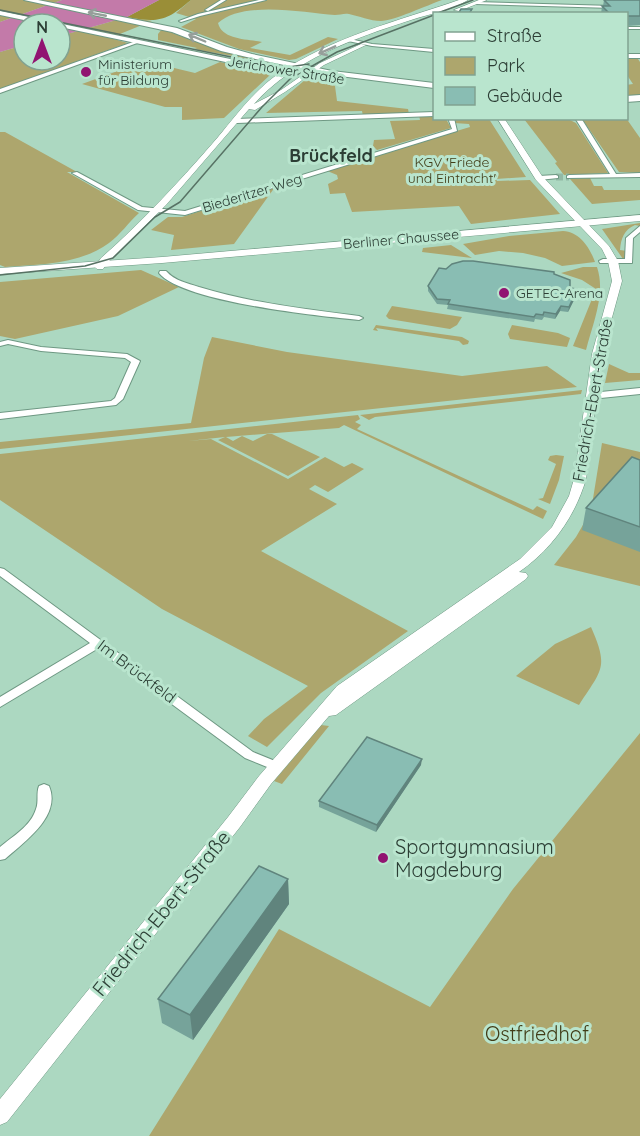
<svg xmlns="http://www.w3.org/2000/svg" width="640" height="1136" font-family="Quicksand,sans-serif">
<rect width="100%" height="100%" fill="#acd8c1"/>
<path fill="#ada66d" d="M0 0H62L0 22Z
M191 0H442C428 5 393 21 381 21 370 21 359 16 349 14 344 13 340 15 335 15 305 13 243 0 218 23 222 40 248 39 262 42L250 48 290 55 328 37 338 39 296 59 289 60 239 49 181 27 196 19 176 13Z
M127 17 152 21 110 38 128 43 0 89V52L24 45V60H60V36Z
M162 29 224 52 276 64 194 49 197 48 158 40V34Z
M627 58 638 59 640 62V95H627L626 85 633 84 627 75Z
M145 61 195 73 220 62 266 72 270 75 224 118 182 120V107H165L82 84Z
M313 79 330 81 335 86 337 101 408 109 409 114 363 116 362 111 266 113 305 80Z
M419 115H434V118L446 119 451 128 377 150 373 146 374 140 395 139 390 121 420 120Z
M626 118 640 138V173L619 172 582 119Z
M451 119H489L526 177 496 179 497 181 530 180 560 214 471 224 459 206 352 212 345 193 330 194 328 184 338 179 337 175 325 170 470 127 469 124 454 123Z
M524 119H572L570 120 576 123 608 173 564 175 555 163 557 162Z
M0 132H5L77 172H67L139 213C129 222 120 235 109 243 79 265 40 264 5 267L0 265Z
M590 178 594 186H602L604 190H640V200L592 204 570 179Z
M275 187 234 244 171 250 174 235 151 230 168 217H182Z
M640 223V226L635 225C624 230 621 238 620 250L627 251 626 258 623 259 602 229Z
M563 231C580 232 590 248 595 262L562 266 545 258 523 253 499 251 475 255 463 244 509 236Z
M451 245 472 258 422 252 423 248Z
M583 267H597C606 294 593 323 586 350L573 346 596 289 582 280 561 273Z
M141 270 179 287 118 316 15 339 0 336V282Z
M392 306 462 317 457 325 450 329 389 319 386 316Z
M376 325 462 337 469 341 468 344 463 345 459 341 376 328 378 331 373 330Z
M512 325 558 333 570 338 567 347 510 339 508 334Z
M212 337 287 352 462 376 547 366 577 387 0 449V442L191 423 204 358Z
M609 364 629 373H640V380L605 383Z
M582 390 581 394 375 417 369 420 360 415Z
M358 415 360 419 355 422 361 425 357 429 533 510 537 506 547 511 543 519 344 425 339 428 226 437 233 441 242 436 253 441 267 434H272L320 457 288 476 218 440 225 437 188 441 211 439 288 479 325 457 344 467 352 463 364 469 328 492 315 485 309 489 337 504 261 551 408 631 321 693 267 747 248 736 264 719 308 686 162 609 0 500V454Z
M602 443 640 452V586L554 565 576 537 591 511Z
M556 455 564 456 559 480 550 504 538 499 543 498 556 464 548 460 550 456Z
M591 627C609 668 602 669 579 705L516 676 555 644Z
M321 725 329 726 282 784 274 781Z
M640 733V1136H149L279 929 430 1007 513 889Z"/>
<path fill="#9a8e37" d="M159 0H191C166 21 159 23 127 17Z"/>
<path fill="#c37aa9" d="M62 0H159L127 17 60 36V24H24V45L0 52V22Z"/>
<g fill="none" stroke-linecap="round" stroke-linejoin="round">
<path stroke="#92b9a5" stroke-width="7" stroke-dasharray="7 3" stroke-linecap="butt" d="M556 177H569"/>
<defs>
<path id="pedestrian" d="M221 0H226L208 11 205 10Z
M259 0H266L200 16 181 22 179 21 198 14Z
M476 2 613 6 615 7 613 8 475 4Z"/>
<path id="minor" d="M626 27H640V29H626Z
M350 39 372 44 434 49V52L372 46 348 41Z
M136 41 140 42 0 93V89Z
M626 54H640V58H626Z
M434 112V116L237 123 234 121 237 119Z
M448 118H454L457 131 185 215 138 210 72 173 77 172 142 207 185 211 452 129Z
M575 118H581L616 174 640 173V177L567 178V176L569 175 610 174Z
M556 175 558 176V178L539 180 536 178 539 176Z
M640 226V232L633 238 632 263H600L599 261 603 259H625L626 238Z
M160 271H166C175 281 187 283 199 287 251 303 305 309 359 316L363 318 359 320C319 316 183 302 159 273Z
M8 340 41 347 127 354 140 361 123 399 116 405 0 419V413L111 401 115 398 131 362 125 358 41 351 8 344 0 346V342Z
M640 388V394L591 399 587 396 591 393Z
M0 568 4 569 253 752 280 763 282 766 280 769 276 771 272 769 245 758 97 649 0 707V697L90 643 0 576Z
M44 784 49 786C62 816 24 842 5 859L0 860V847C13 836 31 826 36 809 39 801 36 793 39 786Z"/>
<path id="tertiary" d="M459 0H468C452 10 429 14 411 20 355 38 294 59 254 104L281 90 320 63 361 44 366 45 324 65 285 92 255 110 249 109 166 205 108 262 103 269H97L95 267 101 258C141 223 177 184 212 144 233 120 252 92 278 74 332 37 398 21 459 0Z
M479 0H487L459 11 454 10Z
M497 118H504L542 176 609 246 618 261 622 281 602 354 586 479C575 517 551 550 519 572L526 573 528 576 526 579 336 715 329 716 271 784 240 827 7 1122 0 1125V1099L228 817 259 776 337 686 520 559 552 527 569 496 574 479 592 354 612 281 608 261 602 249 536 180Z"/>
<path id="secondary" d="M640 215V221L162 263 0 274V268L162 257Z"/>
<path id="primary" d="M24 0H38L177 28 227 47 252 54 332 71 434 83V88L332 75 251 58 221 51 172 32Z
M0 11 235 60 239 62 235 64 60 27V24H43L0 15Z
M640 95V101L626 102V96Z"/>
</defs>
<use href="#pedestrian" stroke="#6e9883" stroke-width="2"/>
<use href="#minor" stroke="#6e9883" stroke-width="2"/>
<use href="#tertiary" stroke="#6e9883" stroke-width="1"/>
<use href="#secondary" stroke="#6e9883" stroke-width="1"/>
<use href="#primary" stroke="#6e9883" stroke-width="2"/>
<use href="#pedestrian" fill="#fff" fill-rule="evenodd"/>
<use href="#minor" fill="#fff" fill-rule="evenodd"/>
<use href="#tertiary" fill="#fff" fill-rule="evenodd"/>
<use href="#secondary" fill="#fff" fill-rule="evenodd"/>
<use href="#primary" fill="#fff" fill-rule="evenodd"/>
<path stroke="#577264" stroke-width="1.5" d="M0 10 271 65 289 67 309 64
M435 14 473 0
M0 275 85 266 113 258 155 217 180 202 262 107 291 78 337 52 434 15"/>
</g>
<path fill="#76a39a" d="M604 0H640V25L627 26V14H601L602 6H603Z
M446 269 554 274 577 294 568 312 560 311 555 319 544 317 542 320 535 319 534 322 447 309 448 305 437 304 428 291V286Z
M640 460V552L582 530 586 508Z
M421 765 376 832 319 807V801Z
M288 879 289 904 193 1040 162 1023 158 999Z"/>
<path fill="#60847d" d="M577 289V294L568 312 569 307Z
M561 306 560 311 555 319 556 314Z
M422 759 421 765 376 832 377 825Z
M288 879 289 904 193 1040 190 1015Z"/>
<path fill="#89bdb3" stroke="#60847d" stroke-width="1.5" d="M604 0H640V16H627V14H610L602 6H610Z
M461 9H472L469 14H458Z
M463 261H473L554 272V274L570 280V288L577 289 569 307 561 306 556 314 544 312 543 315 536 314 534 317 448 304 450 300 437 299 428 286 439 268 446 269 452 264Z
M632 457 640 460V527L586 508Z
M367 737 422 759 377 825 319 801Z
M259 866 288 879 190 1015 158 999Z"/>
<defs><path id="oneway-shaft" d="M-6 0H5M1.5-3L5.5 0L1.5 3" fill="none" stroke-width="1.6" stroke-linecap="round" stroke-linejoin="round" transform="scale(1.5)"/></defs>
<g stroke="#969e9a">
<use href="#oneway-shaft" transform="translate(97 14) rotate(-169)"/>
<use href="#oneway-shaft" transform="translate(197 38) rotate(-157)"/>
<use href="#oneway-shaft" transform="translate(327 50) rotate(156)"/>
</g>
<g fill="#911471" stroke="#b9e5ce" stroke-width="2">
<circle cx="86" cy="72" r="6"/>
<circle cx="504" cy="293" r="6"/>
<circle cx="383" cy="858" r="6"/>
</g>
<g text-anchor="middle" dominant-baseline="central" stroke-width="6" stroke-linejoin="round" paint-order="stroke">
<g font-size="14" fill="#2c3e35" stroke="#b9e5ce" text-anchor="start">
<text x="98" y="64">Ministerium<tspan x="98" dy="16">für Bildung</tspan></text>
<text x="516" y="293">GETEC-Arena</text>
</g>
<g font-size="14" fill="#2c3e35" stroke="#b9e5ce">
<text transform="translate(286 70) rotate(9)">Jerichower Straße</text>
<text transform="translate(252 193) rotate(-17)">Biederitzer Weg</text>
<text transform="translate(401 239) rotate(-5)">Berliner Chaussee</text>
</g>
<g font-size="14" fill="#413c17" stroke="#b9e5ce">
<text x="452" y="162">KGV 'Friede<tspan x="452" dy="16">und Eintracht'</tspan></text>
</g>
<g font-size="16" fill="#2c3e35" stroke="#b9e5ce">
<text transform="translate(592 400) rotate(-80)">Friedrich-Ebert-Straße</text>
<text transform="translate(137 671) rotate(37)">Im Brückfeld</text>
</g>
<g font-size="18" font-weight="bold" fill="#2c3e35" stroke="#b9e5ce">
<text x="331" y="155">Brückfeld</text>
</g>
<g font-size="20" fill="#2c3e35" stroke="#b9e5ce" text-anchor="start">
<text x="395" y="846">Sportgymnasium<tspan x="395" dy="23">Magdeburg</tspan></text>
</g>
<g font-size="20" fill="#2c3e35" stroke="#b9e5ce">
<text transform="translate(161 913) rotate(-51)">Friedrich-Ebert-Straße</text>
</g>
<g font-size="20" fill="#413c17" stroke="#b9e5ce">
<text x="537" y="1033">Ostfriedhof</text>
</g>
</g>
<rect x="433" y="12" width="195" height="108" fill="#b9e5ce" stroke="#81a291" stroke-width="1.5"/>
<rect x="445" y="32" width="30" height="9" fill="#ffffff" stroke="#81a291" stroke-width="1.5"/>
<text x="487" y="42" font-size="18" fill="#2c3e35">Straße</text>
<rect x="445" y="57" width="30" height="18" fill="#ada66d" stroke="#81a291" stroke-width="1.5"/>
<text x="487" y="72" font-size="18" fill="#2c3e35">Park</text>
<rect x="445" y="87" width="30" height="18" fill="#89bdb3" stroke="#81a291" stroke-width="1.5"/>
<text x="487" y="102" font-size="18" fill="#2c3e35">Gebäude</text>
<g transform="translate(42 42)"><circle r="28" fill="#b9e5ce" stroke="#81a291" stroke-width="1.5"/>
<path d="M0-4.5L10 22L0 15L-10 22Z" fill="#911471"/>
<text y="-9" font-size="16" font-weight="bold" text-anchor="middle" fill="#2c3e35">N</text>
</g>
</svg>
